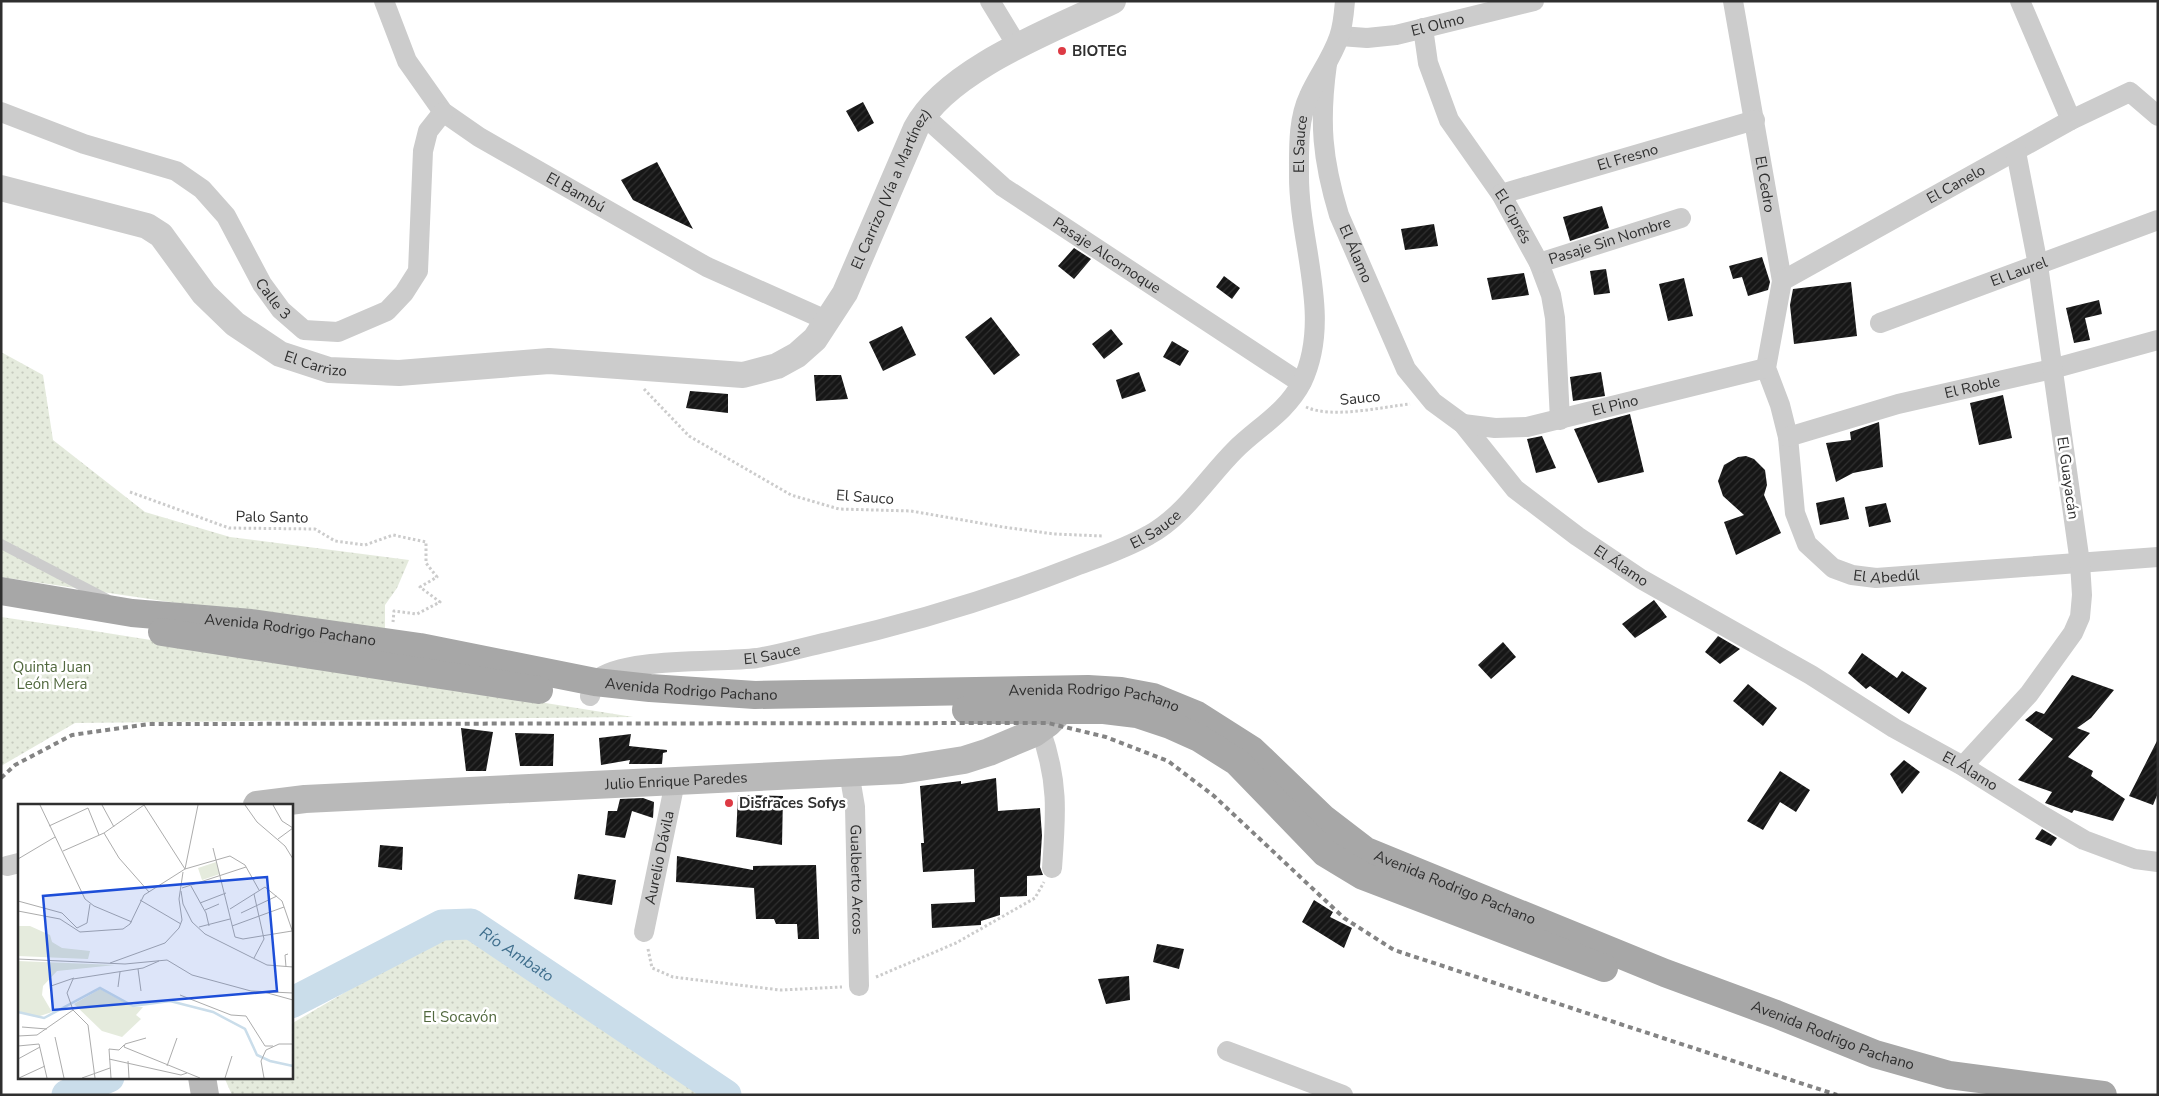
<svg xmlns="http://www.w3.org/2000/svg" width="2159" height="1096" font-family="'Nunito Sans',sans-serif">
<defs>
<pattern id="grass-dots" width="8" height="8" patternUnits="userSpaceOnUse" patternTransform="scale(1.25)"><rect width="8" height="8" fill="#e5ebdd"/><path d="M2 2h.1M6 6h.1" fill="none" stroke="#c5cabe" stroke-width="1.8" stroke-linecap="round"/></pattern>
<pattern id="building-hatch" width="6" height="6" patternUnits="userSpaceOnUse" patternTransform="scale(1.25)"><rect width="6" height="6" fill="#161616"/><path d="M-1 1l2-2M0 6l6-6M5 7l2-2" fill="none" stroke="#303030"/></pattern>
</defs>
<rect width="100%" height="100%" fill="#fff"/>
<path fill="url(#grass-dots)" d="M1 352 43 375 53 440 145 512 230 537 409 560 397 588 385 605V634L1 577Z
M1 617 69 627 633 717 75 723 1 766Z
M443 935H469L503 951 716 1095H232L224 1077H291V1024Z"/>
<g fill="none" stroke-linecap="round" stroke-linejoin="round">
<g stroke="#caddea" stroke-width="31">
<path id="s1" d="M291 1003 442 925 471 924 726 1095"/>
<path d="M67 1095 109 1077"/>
</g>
</g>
<path fill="url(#building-hatch)" d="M863 102 874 123 858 132 846 111Z
M657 162 693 229 633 200 621 180Z
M1602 206 1609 228 1570 241 1563 217Z
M1434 224 1438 246 1405 250 1401 229Z
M1074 248 1091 259 1074 279 1058 266Z
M1762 257 1770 282 1768 290 1748 296 1742 277 1733 279 1729 266Z
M1606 269 1610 293 1594 295 1590 271Z
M1524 273 1529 295 1492 300 1487 278Z
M1224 276 1240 288 1232 299 1216 287Z
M1684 278 1693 316 1668 321 1659 284Z
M1851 282 1857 336 1794 344 1790 305 1793 289Z
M2099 300 2102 314 2085 318 2090 340 2074 343 2066 308Z
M991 317 1020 355 994 375 965 337Z
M902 326 916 355 883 371 869 342Z
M1111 329 1123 344 1104 359 1092 344Z
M1172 341 1189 351 1180 366 1163 357Z
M1139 372 1146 391 1122 399 1116 380Z
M1601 372 1605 396 1573 401 1570 377Z
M814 375H841L848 399 816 401Z
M690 391 728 394V413L686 408Z
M2003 395 2012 438 1979 445 1970 403Z
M1630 414 1644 472 1598 483 1574 429Z
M1879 422 1883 467 1853 473 1836 482 1826 443 1851 440 1850 432Z
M1542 436 1556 468 1536 473 1527 439Z
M1746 456 1754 459 1765 470 1767 485 1764 495 1781 533 1736 555 1724 522 1744 515 1723 496 1718 481 1724 465 1738 457Z
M1844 497 1849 519 1820 525 1816 503Z
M1886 503 1891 522 1869 527 1865 507Z
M1654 600 1667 617 1635 638 1622 624Z
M1718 636 1740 649 1720 664 1705 652Z
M1503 642 1516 657 1491 679 1478 665Z
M1862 653 1897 678 1902 671 1927 688 1909 714 1870 686 1866 689 1848 673Z
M2072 675 2114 690 2091 718 2077 728 2090 733 2068 757 2093 771 2091 776 2125 799 2113 821 2074 810 2072 813 2045 803 2052 792 2018 780 2053 739 2025 720 2036 711 2044 714Z
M1748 684 1777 708 1763 726 1733 701Z
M461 728 493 732 486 771H466Z
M515 733 554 734 553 766H520Z
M631 734 629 746 667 750V752L663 753 662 764H629L630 760 601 765 599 738Z
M2158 739V793L2153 805 2129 796Z
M1904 760 1920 772 1902 794 1890 774Z
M1780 771 1810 790 1796 812 1780 802 1763 830 1747 821Z
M996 778 998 811 1040 808 1042 835 1040 867 1043 875 1027 876V896L1000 897V915L981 921V925L932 928 931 904 975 902 974 869 923 872 921 843H924L920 786 961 781V784Z
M738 795 783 796 782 845 736 837Z
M643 798 654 802 653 818 632 811 625 838 605 835 608 811H617L620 799Z
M2042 829 2057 838 2051 846 2035 839Z
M380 845 403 847 402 870 378 867Z
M677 856 753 870V866L816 865 819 939H798L797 924H776L774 919H756L754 888 676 882Z
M578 874 616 880 612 905 574 899Z
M1314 900 1333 912 1330 917 1352 928 1344 948 1302 922Z
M1157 944 1184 949 1179 969 1153 962Z
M1129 976 1130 1000 1106 1004 1098 979Z"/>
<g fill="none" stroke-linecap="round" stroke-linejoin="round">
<path stroke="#ccc" stroke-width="3" stroke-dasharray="2.5 2.5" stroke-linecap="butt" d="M644 389 689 436 791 495 839 509 911 511 1003 527 1054 534 1103 536
M1306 407C1333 419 1381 407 1410 404
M130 492 229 528 315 529 335 541 365 545 393 535 426 542V563L437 577 420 587 440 602 417 614 394 611 393 622
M648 949 652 968 673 977 780 990 842 987
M876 977 956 943 1035 898 1044 882"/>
<path stroke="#ccc" stroke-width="10" d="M1 544 107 599"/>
<g stroke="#ccc" stroke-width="20">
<path id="s2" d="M384 1 407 61 443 112 479 137 707 267 828 321"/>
<path d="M990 1 1018 47"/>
<path id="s3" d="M1733 1 1782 281 1766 368 1780 405 1788 437 1795 513 1807 544 1833 568 1852 575 1876 578 2158 557"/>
<path d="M2020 1 2071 120"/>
<path id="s4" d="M1423 28 1428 63 1449 120 1501 194 1539 263 1551 295 1555 318 1560 420"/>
<path id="s5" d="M1340 36 1367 38 1396 35 1534 1"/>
<path id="s6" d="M1327 64C1319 122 1322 159 1339 215L1406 369 1433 402 1463 424 1515 489 1577 536 1641 579 1811 675 1894 728 1963 766 2043 816 2084 840 2135 859 2158 862"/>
<path id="s7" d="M1 112 84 144 176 171 202 189 226 216 262 284 281 310 304 330 338 332 387 311 404 293 418 271 423 151 428 131 443 112"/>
<path id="s8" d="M923 115 1003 187 1301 383"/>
<path id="s9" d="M1501 194 1755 120"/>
<path id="s10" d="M1539 263 1681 218"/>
<path id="s11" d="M1782 281 2071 120 2130 92 2158 116"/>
<path id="s12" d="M1880 323 2158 220"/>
<path id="s13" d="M1463 424 1495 428 1527 427 1766 368"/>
<path id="s14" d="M1788 437 1898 404 2052 369 2158 340"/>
<path id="s15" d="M590 696C592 691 593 684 597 680 623 657 720 663 757 658 781 654 805 647 828 642 911 623 992 599 1071 568 1097 558 1125 549 1149 535 1184 516 1207 478 1235 450 1258 427 1286 413 1302 382 1333 317 1298 242 1299 173 1299 148 1298 119 1309 96 1318 76 1332 58 1339 37 1343 26 1344 13 1345 1"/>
<path d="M1040 729C1059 781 1056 815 1052 868"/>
<path d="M1963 766 2029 694 2073 633 2080 617 2082 595 2080 563 2038 265 2016 152"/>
<path id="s16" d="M849 772 855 807 859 986"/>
<path d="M7 866 19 863"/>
<path id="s17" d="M644 932 675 782"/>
<path d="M1227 1051 1343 1095"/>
</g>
<path stroke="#ccc" stroke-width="26" id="s18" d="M1 188 147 226 161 235 204 294 235 324 280 354 329 370 399 373 549 361 743 375 777 366 797 355 815 339 845 293 916 128C947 69 1055 29 1113 1"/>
<g stroke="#b9b9b9" stroke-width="28">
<path id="s19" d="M257 805 305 799 901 770 964 760 989 752 1034 733 1048 723 1061 710 1059 692"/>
<path d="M202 1077 205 1095"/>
</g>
<g stroke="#a7a7a7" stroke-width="28">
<path id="s20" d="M1 591 132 613 251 623 420 647 595 682 650 688 755 695 1088 689 1121 691 1153 697 1197 715 1252 750 1323 818 1366 851 1665 973 1776 1014 1875 1054 1949 1075 2103 1095"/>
<path d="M162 632 539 690"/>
<path d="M966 710H1104L1137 714 1170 725 1199 738 1237 762 1325 853 1363 876 1604 968"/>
</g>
<path stroke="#848484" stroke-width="4" stroke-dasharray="5 4" stroke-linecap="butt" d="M1 778 15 765 72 735 149 724 1048 723 1106 737 1168 761 1214 796 1344 918 1394 950 1837 1095"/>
</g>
<g fill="#dd3a44" stroke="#fff" stroke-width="2">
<circle cx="1062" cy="51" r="5"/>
<circle cx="729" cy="803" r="5"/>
</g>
<g text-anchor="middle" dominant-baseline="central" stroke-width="5" stroke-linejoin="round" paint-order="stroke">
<g font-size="15" fill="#2f2f2f" stroke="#fff">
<text stroke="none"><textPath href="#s5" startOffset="99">El Olmo</textPath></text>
<text stroke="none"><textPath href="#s15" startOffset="1051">El Sauce</textPath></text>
<text stroke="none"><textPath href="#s9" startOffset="132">El Fresno</textPath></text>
<text stroke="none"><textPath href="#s3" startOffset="186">El Cedro</textPath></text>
<text stroke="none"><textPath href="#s11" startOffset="199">El Canelo</textPath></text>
<text stroke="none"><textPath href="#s18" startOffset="1055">El Carrizo (Vía a Martínez)</textPath></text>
<text stroke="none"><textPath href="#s2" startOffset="282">El Bambú</textPath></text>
<text stroke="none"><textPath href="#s4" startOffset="212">El Ciprés</textPath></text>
<text stroke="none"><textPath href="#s10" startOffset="74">Pasaje Sin Nombre</textPath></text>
<text stroke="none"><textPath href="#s6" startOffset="195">El Álamo</textPath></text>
<text stroke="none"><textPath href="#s8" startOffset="232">Pasaje Alcornoque</textPath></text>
<text stroke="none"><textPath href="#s12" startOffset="148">El Laurel</textPath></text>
<text stroke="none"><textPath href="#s7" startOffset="348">Calle 3</textPath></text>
<text stroke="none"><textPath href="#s18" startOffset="375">El Carrizo</textPath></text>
<text stroke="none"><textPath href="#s14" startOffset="191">El Roble</textPath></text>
<text transform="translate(1360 398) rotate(-6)">Sauco</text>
<text stroke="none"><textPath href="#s13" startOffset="155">El Pino</textPath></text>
<text transform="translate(2068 478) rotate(82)">El Guayacán</text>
<text transform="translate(865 497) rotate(4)">El Sauco</text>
<text transform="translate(272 517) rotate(1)">Palo Santo</text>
<text stroke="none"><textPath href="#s15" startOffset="601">El Sauce</textPath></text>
<text stroke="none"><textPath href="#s6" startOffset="615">El Álamo</textPath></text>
<text stroke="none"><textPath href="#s3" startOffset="645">El Abedúl</textPath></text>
<text stroke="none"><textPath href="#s20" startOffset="292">Avenida Rodrigo Pachano</textPath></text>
<text stroke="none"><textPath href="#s15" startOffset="196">El Sauce</textPath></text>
<text stroke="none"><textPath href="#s20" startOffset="698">Avenida Rodrigo Pachano</textPath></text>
<text stroke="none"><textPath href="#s20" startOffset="1102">Avenida Rodrigo Pachano</textPath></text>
<text stroke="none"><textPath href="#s6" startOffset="1020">El Álamo</textPath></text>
<text stroke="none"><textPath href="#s19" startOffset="420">Julio Enrique Paredes</textPath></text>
<text stroke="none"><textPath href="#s17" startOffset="76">Aurelio Dávila</textPath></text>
<text stroke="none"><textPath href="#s16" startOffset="108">Gualberto Arcos</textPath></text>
<text stroke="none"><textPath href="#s20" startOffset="1522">Avenida Rodrigo Pachano</textPath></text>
<text stroke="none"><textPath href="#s20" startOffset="1928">Avenida Rodrigo Pachano</textPath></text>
</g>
<g font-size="15" font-weight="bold" fill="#2f2f2f" stroke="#fff" text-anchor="start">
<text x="1072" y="51">BIOTEG</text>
<text x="739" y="803">Disfraces Sofys</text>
</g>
<g font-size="15" fill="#51683e" stroke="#fff">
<text x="52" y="667">Quinta Juan<tspan x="52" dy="17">León Mera</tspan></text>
<text x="460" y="1017">El Socavón</text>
</g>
<g font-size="16" font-style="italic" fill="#406f8d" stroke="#fff">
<text stroke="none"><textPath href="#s1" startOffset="254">Río Ambato</textPath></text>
</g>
</g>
<g transform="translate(18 804)">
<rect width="275" height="275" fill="#fff"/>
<path d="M0 122H12L32 131 34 138 44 144 72 147 70 155 0 152ZM0 157 97 161 39 167 25 182 24 191 34 208 19 213 0 207ZM82 185 115 203H125L118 211 123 215 104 233 84 227 56 200Z" fill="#e5ebdd"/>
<path d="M198 58 202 70 184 76 180 64Z" fill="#e5ebdd"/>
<path fill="none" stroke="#caddea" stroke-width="2.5" d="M0 208 26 214 82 184 115 202 152 197 195 208 227 225 239 251 252 257 275 262"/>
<path fill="none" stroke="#acacac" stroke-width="1" d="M22 1 67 95 76 102 114 118M84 1 96 23M227 1 239 18 267 42 275 55M255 1 264 17 275 24M31 22 70 4 81 31M86 29 101 54 131 88M260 35 275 24M195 44 217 133 225 135 274 127M45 47 86 29 126 1 167 65M0 55 37 33M167 65 180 1M173 82 188 109 191 122M164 84 228 63M163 87 165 100 174 118 187 130 249 161 275 163M236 90 246 135 236 154M122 96 163 120M0 97 44 109 59 124 69 119 72 100M182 99 208 89M212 105 247 83 264 97 275 129M187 106 201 100M0 107 42 115 62 128 105 125 112 120 126 91 167 65 212 52 227 61 241 86M223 109 259 92M214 122 266 103M181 123 212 115M0 155 107 160 149 156 174 171 233 187 275 189M92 159 147 139 161 124 164 116 161 95 165 68M268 163 267 151 270 150M120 165 123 187M33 182 56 174M100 183 102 168M246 188 275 196M162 191 213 211 228 212 247 242H255M55 206 70 221 77 274M4 223 29 225M0 232 19 231 55 206 49 189 55 175 125 164 141 157M37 233 46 274M128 234 107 240 106 243 182 274M0 242 21 240 29 274M0 255 22 243M91 255 163 271 169 269M110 257 111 274M149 262 159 234M1 274 27 262M64 274 92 264M93 274 91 245 101 246 106 241M207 274 214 252M246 274 243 257 248 246 261 240H275"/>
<path fill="#1d4ed8" fill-opacity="0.15" stroke="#1d4ed8" stroke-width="2.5" d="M249 73 259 187 35 206 25 92Z"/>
<rect width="275" height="275" fill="none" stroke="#2f2f2f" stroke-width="2.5"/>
</g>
<rect width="2159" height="1096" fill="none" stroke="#2f2f2f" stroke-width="5"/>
</svg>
